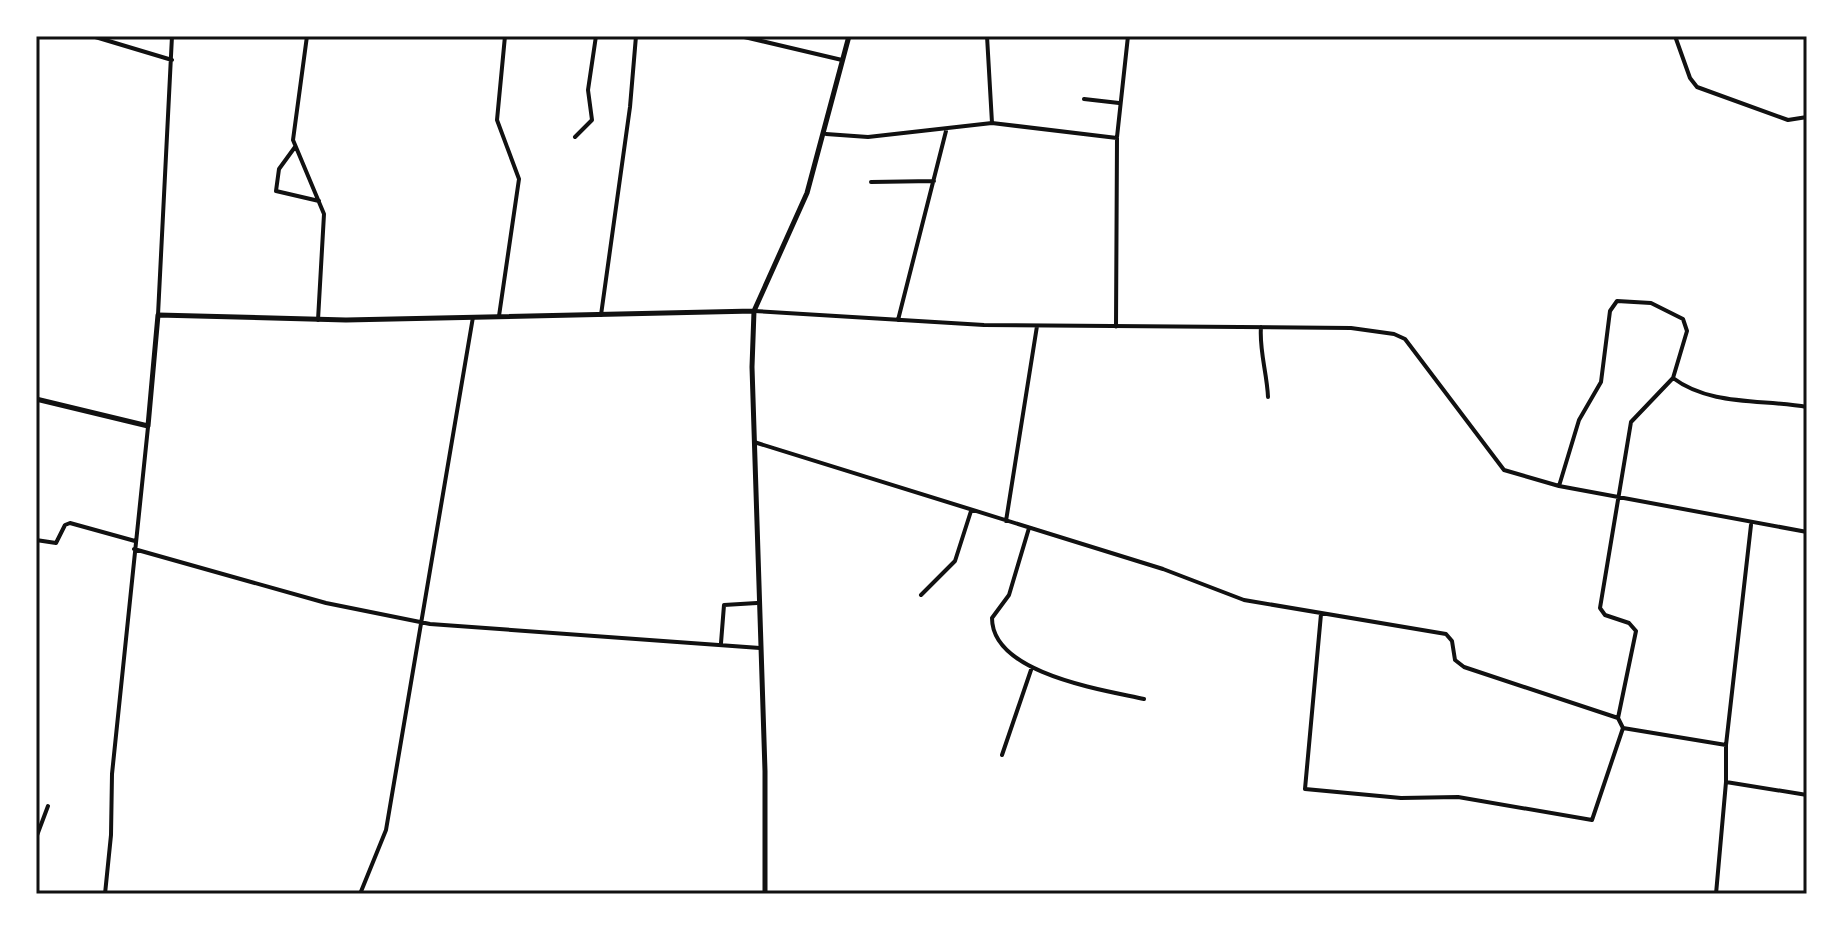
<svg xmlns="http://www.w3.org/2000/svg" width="1843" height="930" font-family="Jost,sans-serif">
<rect width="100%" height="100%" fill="#fff"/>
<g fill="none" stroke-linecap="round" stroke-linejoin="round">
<path stroke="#111" stroke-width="4" d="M92 36 172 60
M307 36 293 140 324 214 318 320
M740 36 842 60
M987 36 992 123
M1675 36 1690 78 1697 87 1788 120 1807 117
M1084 99 1119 103
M826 134 868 137 992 123 1117 138 1116 327
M575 137 592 120 588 90 596 36
M1117 137 1128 36
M295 147 279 169 276 191 319 201
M871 182 934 181
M754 311 984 325 1351 328 1394 334 1405 339 1504 470 1559 486 1807 532
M158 315 172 36
M601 315 630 107 636 36
M499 316 519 179 497 120 505 36
M898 320 946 131
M1261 327C1259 350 1267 373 1268 397
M754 442 1163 569 1244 600 1446 634 1452 641 1455 660 1464 667 1618 718 1623 728 1726 745V782L1807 795
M1559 486 1579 420 1601 382 1610 311 1617 301 1651 303 1683 319 1687 331 1673 378C1710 406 1762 399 1807 407
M1006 521 1037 326
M1029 528 1009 595 992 618C992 674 1104 690 1144 699
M36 540 56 543 65 525 70 523 135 541
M134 549 326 603 430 624 760 648
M921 595 955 561 971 511
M1321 614 1305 789 1401 798 1458 797 1592 820 1623 728
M721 643 724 605 757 603
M1618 718 1636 631 1629 623 1605 615 1600 608 1631 422 1673 378
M1726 745 1751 525
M1002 755 1032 667
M36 838 48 806
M105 894 111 835 112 774 148 427
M360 894 386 830 473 317
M1716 894 1726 782"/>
<path stroke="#111" stroke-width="5" d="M36 399 148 426 158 315 346 320 754 311
M765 894V771L752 367 754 311 807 193 849 36"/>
</g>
<rect width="1843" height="930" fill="none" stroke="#ffffff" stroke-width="76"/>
<rect x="38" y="38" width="1767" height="854" fill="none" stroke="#111" stroke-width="3"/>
</svg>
